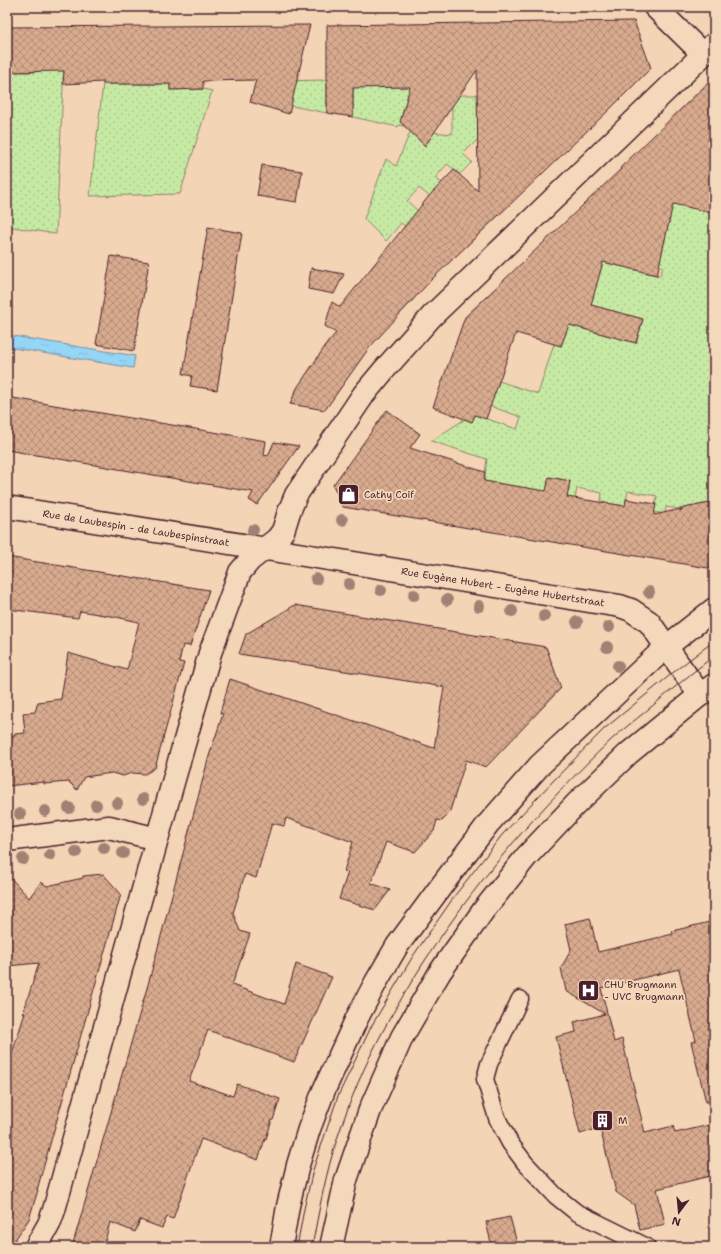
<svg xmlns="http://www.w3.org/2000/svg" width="721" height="1254" font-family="'Shantell Sans',sans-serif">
<defs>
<pattern id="garden-dots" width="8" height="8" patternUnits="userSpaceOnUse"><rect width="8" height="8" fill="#c6eaa4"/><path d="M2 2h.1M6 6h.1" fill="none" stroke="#acc88d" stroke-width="1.8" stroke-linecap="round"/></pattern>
<pattern id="water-ripples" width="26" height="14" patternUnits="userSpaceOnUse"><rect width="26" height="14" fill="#94d6f6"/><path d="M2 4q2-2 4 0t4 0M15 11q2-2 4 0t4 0" fill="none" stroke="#81b7d3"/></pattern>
<pattern id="building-cross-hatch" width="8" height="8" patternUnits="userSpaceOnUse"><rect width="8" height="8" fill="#d8ab8e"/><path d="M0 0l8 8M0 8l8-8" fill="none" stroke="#b18b74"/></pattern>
</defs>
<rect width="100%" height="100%" fill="#f3d4b5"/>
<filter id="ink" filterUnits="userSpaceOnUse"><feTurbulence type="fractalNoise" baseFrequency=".025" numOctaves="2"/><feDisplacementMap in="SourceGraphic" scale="8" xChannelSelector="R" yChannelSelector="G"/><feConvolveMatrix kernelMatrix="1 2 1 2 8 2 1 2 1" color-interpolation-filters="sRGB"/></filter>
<g filter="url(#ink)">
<path fill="url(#garden-dots)" stroke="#888468" d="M64 66 56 234 7 226V82H9V72H35Z
M353 76 379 87H403L411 83 408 127 399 125 398 127 353 117Z
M327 80V113L277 103V81Z
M103 84H170V90L203 89 212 91 180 194 90 196Z
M452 95H478L479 138 463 154 472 162 460 174 447 164 435 178 442 183 429 196 419 188 407 201 419 212 406 227 401 223 386 241 364 219 386 159 396 166 411 130 452 134Z
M667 202 714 213V488L711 490 714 494V502L679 509 666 507 665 514 654 512 657 496 628 491 625 506 601 502 602 493 577 488 575 499 567 498 570 481 549 477 546 492 484 481 487 459 431 441 465 419 472 422 475 415 517 429 521 417 490 406 499 381 538 394 554 344 561 346 566 333 530 312 584 329 636 343 643 319 590 305 603 262 660 276 663 267 659 265 670 218Z"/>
<path fill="url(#water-ripples)" stroke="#768da5" d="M7 335 135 356 133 368 7 347Z"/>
<path fill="url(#building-cross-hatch)" stroke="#4a1f2b" d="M634 21 651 68 610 109 431 280 369 348 325 410 290 404 297 388 328 342 336 333 325 326 332 302 340 307 429 196 454 170 478 191 477 70 425 146 400 122 410 87 353 88V117L327 113V25Z
M310 25 289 114 250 102 256 80 203 81V89L170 90V84H103V82L63 84 64 71 7 72V27Z
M714 77V213L673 204 657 275 603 262 591 305 643 319 636 343 569 325 561 346 516 333 486 419 475 415 472 422 433 407 465 317 621 169 620 168Z
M262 165 302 171 297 202 257 196Z
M208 227 242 233 217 390 190 386 192 376 183 374Z
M111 256 149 262 134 351 96 344Z
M311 268 344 274 334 294 308 289Z
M7 397 266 441 264 455 268 456 274 442 299 446 257 505 249 500 253 492 7 450Z
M387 410 420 434 410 448 485 472 484 481 546 491 549 477 570 481 567 497 625 506 626 499 656 504 654 515 681 509 680 511 684 508 714 502V569L343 507 333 485Z
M7 557 209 590 190 646 183 645 179 662 184 663 155 768 145 774 132 773 123 776 112 773 84 777 77 790 69 782 44 784V782L7 786V737L14 736V734L25 733 23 713 35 712 38 702 61 699 68 653 127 670 139 622 116 617 80 611 78 618 7 609Z
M295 605 546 647 561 688 486 767 466 760 449 814 442 821 437 820 434 831 415 852 386 842 371 883 390 890 375 910 339 899 348 872 344 871 353 842 286 818 284 826 272 823 256 878 245 874 233 913 240 931 250 934 232 985 284 1004 296 964 332 977 294 1062 208 1030 189 1081 233 1096 237 1084 280 1099 273 1120H272L266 1139H265L258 1160 201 1139 173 1219 167 1217 162 1228 140 1220 135 1232 110 1222 104 1245 98 1243 95 1247H72L149 981 209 756 223 714 220 713 230 679 434 748 444 687 239 654 246 634Z
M7 874 29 898 41 882 47 886 83 878V876L103 874 121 894 37 1190H38L29 1219 10 1247H7V1069L25 1013H23L39 963 7 966Z
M590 918 598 952 673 934 672 931 714 921V1101L706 1102 691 1042 696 1041 679 969 601 988 614 1042 622 1039 645 1133 673 1126 675 1133 714 1124V1175L657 1189 665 1224 640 1230 634 1205 616 1192 600 1128 580 1134 556 1037 576 1032 574 1022 605 1014 566 991 561 968 571 950 565 924Z
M510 1217 518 1247H492L486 1222Z"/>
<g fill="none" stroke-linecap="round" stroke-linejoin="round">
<defs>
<path id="service" d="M520 999 489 1064 485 1079 497 1118 510 1143 525 1163 556 1196 576 1212 647 1247"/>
<path id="minor" d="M655 7 703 54
M7 507 620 606 631 610 649 622 700 695
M7 840 109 827 157 839
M36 1247 49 1224 54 1210 168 800 210 653 240 572 250 560 277 539 283 531 289 512 296 495 364 394 384 370 432 316 714 44"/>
<path id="tertiary" d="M281 1247 288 1206 298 1165 309 1129 324 1090 357 1018 376 982 397 946 442 885 488 824 540 765 666 647 714 609
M331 1247 346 1180 370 1110 402 1037 440 972 483 911 526 857 576 804 629 753 700 695 714 685"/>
</defs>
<use href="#service" stroke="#4a1f2b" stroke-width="19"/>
<use href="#minor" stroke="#4a1f2b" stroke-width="25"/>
<use href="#tertiary" stroke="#4a1f2b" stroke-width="25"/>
<use href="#service" stroke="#f4d8bb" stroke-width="16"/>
<use href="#minor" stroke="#f4d8bb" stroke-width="22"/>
<use href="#tertiary" stroke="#f4d8bb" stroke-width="22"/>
<path stroke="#4a1f2b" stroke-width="1" d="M297 1247 304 1209 313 1170 338 1096 372 1025 413 956 456 894 502 835 554 780 604 729 680 667 714 641
M312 1247C319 1210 326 1172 338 1136 350 1100 365 1064 383 1031 389 1019 396 1008 403 996 459 901 531 816 611 740 622 730 634 721 645 712 668 693 690 674 714 656"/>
</g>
<g fill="#a08173">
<circle cx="342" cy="520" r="6"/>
<circle cx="253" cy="530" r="6"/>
<circle cx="316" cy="579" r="6"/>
<circle cx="349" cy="584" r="6"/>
<circle cx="381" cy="590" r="6"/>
<circle cx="649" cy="592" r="6"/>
<circle cx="414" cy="595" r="6"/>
<circle cx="447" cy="600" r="6"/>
<circle cx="479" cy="606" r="6"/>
<circle cx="512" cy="611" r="6"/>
<circle cx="544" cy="616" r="6"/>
<circle cx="577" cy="622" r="6"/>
<circle cx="609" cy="627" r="6"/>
<circle cx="607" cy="647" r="6"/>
<circle cx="618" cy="666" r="6"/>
<circle cx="143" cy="799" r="6"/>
<circle cx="117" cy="803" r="6"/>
<circle cx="96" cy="805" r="6"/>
<circle cx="69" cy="808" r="6"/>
<circle cx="45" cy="811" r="6"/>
<circle cx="20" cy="814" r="6"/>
<circle cx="104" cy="848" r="6"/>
<circle cx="76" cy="852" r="6"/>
<circle cx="123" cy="853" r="6"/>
<circle cx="50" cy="855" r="6"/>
<circle cx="23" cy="859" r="6"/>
</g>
</g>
<defs>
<symbol id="shop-square" viewBox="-11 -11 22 22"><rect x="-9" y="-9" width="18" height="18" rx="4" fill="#4a1f2b" stroke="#f4d8bb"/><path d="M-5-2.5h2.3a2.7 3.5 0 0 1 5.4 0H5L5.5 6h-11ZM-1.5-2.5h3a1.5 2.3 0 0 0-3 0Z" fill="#fff"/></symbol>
<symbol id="hospital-square" viewBox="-11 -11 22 22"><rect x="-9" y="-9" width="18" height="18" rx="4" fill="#4a1f2b" stroke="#f4d8bb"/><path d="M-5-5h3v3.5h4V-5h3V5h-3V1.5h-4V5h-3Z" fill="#fff"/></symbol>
<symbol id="building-square" viewBox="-11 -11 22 22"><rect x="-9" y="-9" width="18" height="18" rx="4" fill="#4a1f2b" stroke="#f4d8bb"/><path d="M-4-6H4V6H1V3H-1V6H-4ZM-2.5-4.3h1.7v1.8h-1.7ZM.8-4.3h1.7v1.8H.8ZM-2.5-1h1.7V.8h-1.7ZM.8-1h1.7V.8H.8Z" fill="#fff"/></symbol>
</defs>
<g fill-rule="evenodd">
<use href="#shop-square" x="336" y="482" width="25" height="25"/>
<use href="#hospital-square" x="576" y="978" width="25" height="25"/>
<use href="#building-square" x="590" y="1108" width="25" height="25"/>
</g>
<g text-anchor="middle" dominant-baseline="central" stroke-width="3.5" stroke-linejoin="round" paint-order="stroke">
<g font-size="10" fill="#4a1f2b" stroke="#f4d8bb" text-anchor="start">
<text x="364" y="494">Cathy Coif</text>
<text x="604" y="984">CHU Brugmann<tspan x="604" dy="12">- UVC Brugmann</tspan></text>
<text x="618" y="1120">M</text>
</g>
<g font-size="10" fill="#4a1f2b" stroke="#f4d8bb">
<text transform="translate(136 528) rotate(9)">Rue de Laubespin - de Laubespinstraat</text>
<text transform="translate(503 587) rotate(9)">Rue Eugène Hubert - Eugène Hubertstraat</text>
</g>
</g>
<rect width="721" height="1254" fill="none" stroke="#f4d8bb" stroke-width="24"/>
<rect x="12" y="12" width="697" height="1230" fill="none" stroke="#4a1f2b" stroke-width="1.5" filter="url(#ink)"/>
<g transform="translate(679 1212) rotate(196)" stroke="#f4d8bb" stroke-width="3" paint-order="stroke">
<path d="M0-3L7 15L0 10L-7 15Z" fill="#4a1f2b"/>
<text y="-6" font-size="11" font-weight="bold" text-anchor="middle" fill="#4a1f2b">N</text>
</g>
</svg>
